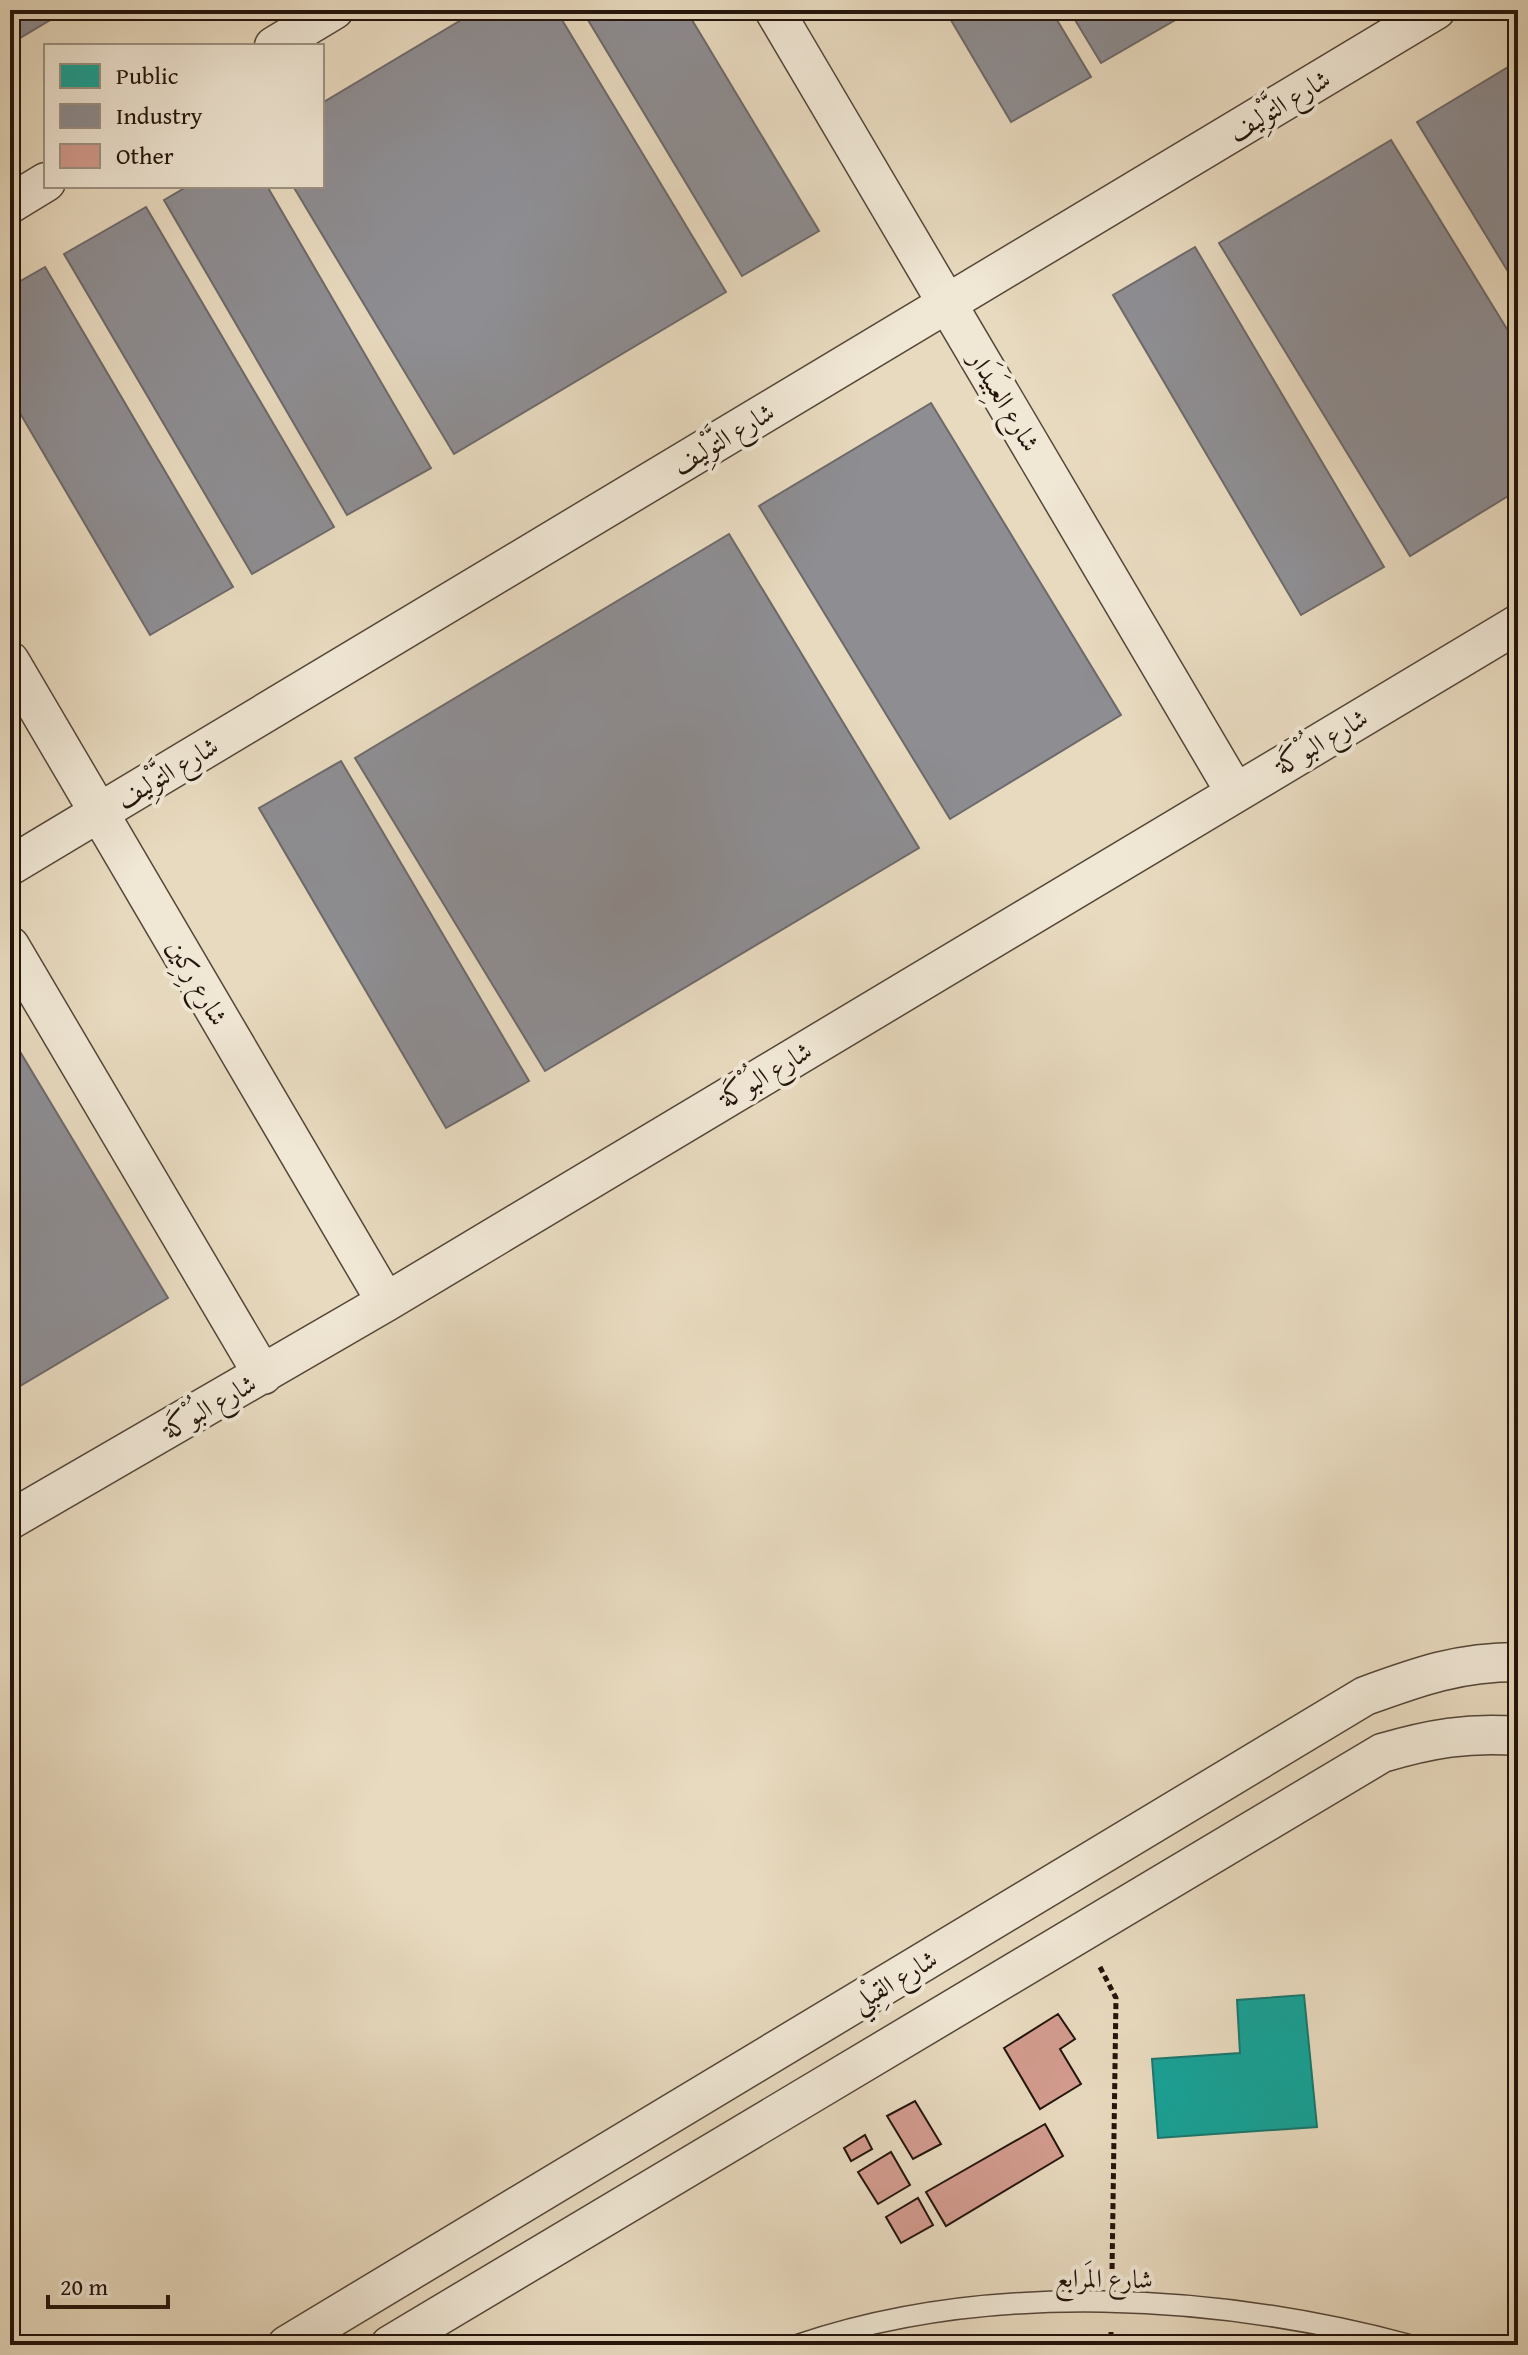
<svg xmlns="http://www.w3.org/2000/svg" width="1528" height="2355" font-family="'Gentium Book Plus',Amiri,serif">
<rect width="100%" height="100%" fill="#e8dabf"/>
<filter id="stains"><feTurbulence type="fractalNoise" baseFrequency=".0025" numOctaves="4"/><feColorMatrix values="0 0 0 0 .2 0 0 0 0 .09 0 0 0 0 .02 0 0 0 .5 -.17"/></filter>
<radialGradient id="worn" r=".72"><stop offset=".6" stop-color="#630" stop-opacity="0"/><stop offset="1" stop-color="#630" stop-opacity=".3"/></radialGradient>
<path fill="#17a398" stroke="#1b786e" stroke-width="2" d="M1304 1995 1317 2127 1158 2138 1152 2059 1240 2053 1237 2000Z"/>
<path fill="#8d8d92" stroke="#6d696a" stroke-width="2" d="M10 10H67L10 44Z
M478 10H556L726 292 454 454 293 186H322V103Z
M582 10H686L819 231 742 276Z
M945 10H1051L1091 77 1011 122Z
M1069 10H1179L1182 16 1101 63Z
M1518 61V288L1417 122Z
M1391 140 1518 347V490L1410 556 1219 243Z
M188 186H267L431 468 347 515 164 200Z
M146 207 334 527 252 574 64 254Z
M1195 247 1384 567 1301 615 1113 295Z
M45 267 233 587 150 635 10 396V287Z
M931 403 1121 715 950 819 759 506Z
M729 534 919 848 545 1071 355 758Z
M341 761 529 1081 446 1128 259 808Z
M10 1035 168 1298 10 1392Z"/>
<path fill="#d39c8f" stroke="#23140b" stroke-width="2" d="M1058 2014 1075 2039 1060 2049 1081 2084 1040 2109 1004 2048Z
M915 2101 941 2144 913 2159 887 2116Z
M1045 2124 1063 2156 946 2226 926 2192Z
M865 2135 872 2149 851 2161 844 2148Z
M891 2152 910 2185 878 2204 858 2172Z
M918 2198 933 2225 901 2243 886 2217Z"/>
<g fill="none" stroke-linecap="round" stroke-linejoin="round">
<defs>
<path id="service" d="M798 2345C988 2280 1218 2294 1409 2345"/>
<path id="minor" d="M774 10 1235 792
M274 46 334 10
M10 204 46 182
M10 661 386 1302
M10 866 1436 10
M10 946 263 1375
M10 1520 386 1302 1518 624
M287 2345 1365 1696C1420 1676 1459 1662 1518 1662
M390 2345 1382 1753C1430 1739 1468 1732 1518 1736"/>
</defs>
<use href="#service" stroke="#544638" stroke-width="23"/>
<use href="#minor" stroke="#544638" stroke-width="41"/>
<path stroke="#23140b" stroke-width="5" stroke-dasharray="6 4" stroke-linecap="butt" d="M1100 1967 1116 1998 1112 2273
M1111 2345V2332"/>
<use href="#service" stroke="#f0e7d5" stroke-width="20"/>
<use href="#minor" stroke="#f0e7d5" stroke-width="38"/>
</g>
<g text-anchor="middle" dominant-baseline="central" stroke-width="8" stroke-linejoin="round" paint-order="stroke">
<g font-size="26" fill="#23140b" stroke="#f0e7d5">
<text transform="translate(1279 105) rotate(-31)">شارع التَّوْلِيف</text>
<text transform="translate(1005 401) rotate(59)">شارع العِبَيدَار</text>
<text transform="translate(723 438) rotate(-31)">شارع التَّوْلِيف</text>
<text transform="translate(1321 741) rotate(-31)">شارع البُوْكَة</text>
<text transform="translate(167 772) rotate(-31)">شارع التَّوْلِيف</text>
<text transform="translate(198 982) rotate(60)">شارع رِكِين</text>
<text transform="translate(765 1074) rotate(-31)">شارع البُوْكَة</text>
<text transform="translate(209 1406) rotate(-30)">شارع البُوْكَة</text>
<text transform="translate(894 1980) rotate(-31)">شارع القِبْلي</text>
<text transform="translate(1104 2278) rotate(1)">شارع المَرابع</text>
</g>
</g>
<rect width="1528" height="2355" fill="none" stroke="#e8dabf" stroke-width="40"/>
<rect x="12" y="12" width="1504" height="2331" fill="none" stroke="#23140b" stroke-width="4"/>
<rect x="20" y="20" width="1488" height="2315" fill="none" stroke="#23140b" stroke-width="2"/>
<rect x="44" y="44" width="280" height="144" fill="#f0e7d5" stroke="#9e9384" stroke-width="2"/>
<rect x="60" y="64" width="40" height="24" fill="#17a398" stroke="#9e9384" stroke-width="2"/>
<text x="116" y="84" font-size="24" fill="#23140b">Public</text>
<rect x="60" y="104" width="40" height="24" fill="#8d8d92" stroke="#9e9384" stroke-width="2"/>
<text x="116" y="124" font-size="24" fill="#23140b">Industry</text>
<rect x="60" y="144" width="40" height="24" fill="#d39c8f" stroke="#9e9384" stroke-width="2"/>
<text x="116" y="164" font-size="24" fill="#23140b">Other</text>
<path d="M48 2295v12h120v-12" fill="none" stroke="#23140b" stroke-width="4"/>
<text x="60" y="2295" font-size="24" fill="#23140b" stroke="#f0e7d5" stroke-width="6" paint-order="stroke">20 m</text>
<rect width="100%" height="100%" filter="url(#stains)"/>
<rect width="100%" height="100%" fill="url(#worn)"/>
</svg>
